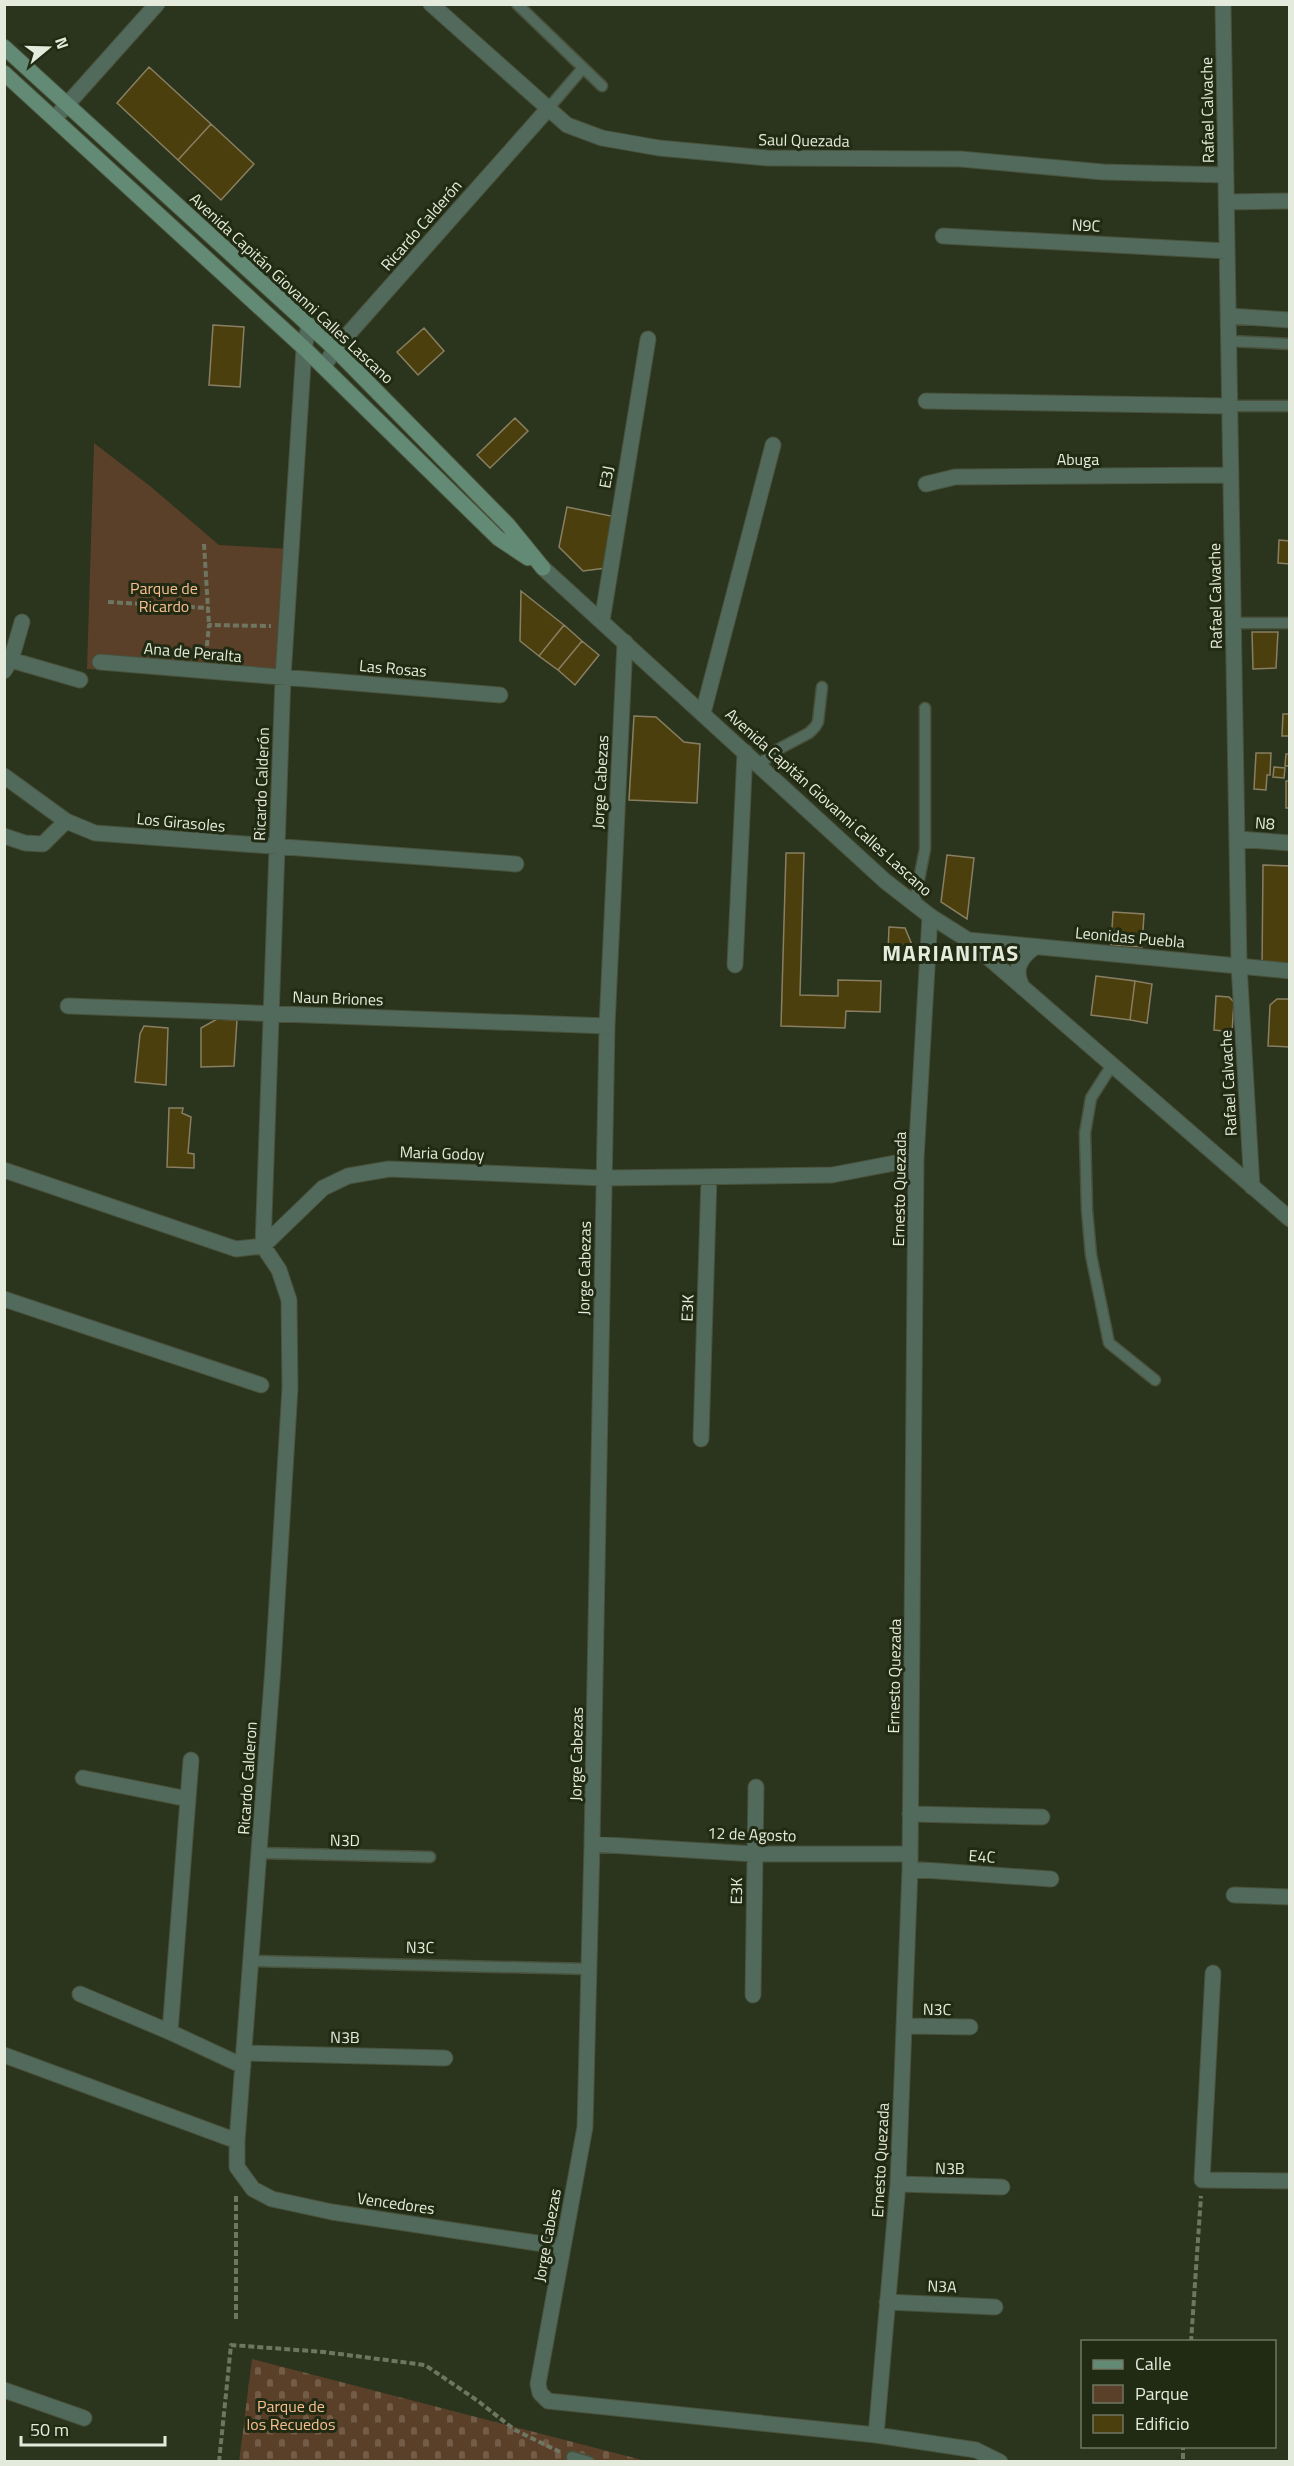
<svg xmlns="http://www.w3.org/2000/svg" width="1294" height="2466" font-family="'Titillium Web',sans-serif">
<defs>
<pattern id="cemetery-stones" width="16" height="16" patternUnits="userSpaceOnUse" patternTransform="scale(1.5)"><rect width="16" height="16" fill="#5a3f29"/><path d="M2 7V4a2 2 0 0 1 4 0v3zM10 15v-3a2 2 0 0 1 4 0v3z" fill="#725b47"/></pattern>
</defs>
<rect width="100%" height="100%" fill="#2b341c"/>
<path fill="#5a3f29" d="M94 443 150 486 219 545 291 549 283 677 87 669Z"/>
<path fill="url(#cemetery-stones)" d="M252 2359 646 2461 239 2462Z"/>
<path fill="#4c3f0e" stroke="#887f63" stroke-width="1.5" d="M149 67 211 124 178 160 117 103Z
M211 124 254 164 221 200 178 160Z
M213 325 244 327 240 387 209 385Z
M424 328 444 351 418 375 397 352Z
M515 418 528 431 490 468 477 455Z
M567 507 616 517 606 568 583 571 559 547Z
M1279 540 1290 541V564L1278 563Z
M521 591 564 625 539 656 520 641Z
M564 625 582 641 558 670 539 656Z
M1252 632H1278L1276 668 1253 669Z
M582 641 599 655 575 685 558 670Z
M1283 714H1290V736H1282Z
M634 716 656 717 684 742 700 744 697 803 629 800Z
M1256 753H1271L1270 775H1267L1266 790 1254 789Z
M1286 754H1290V766H1285Z
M1274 767 1285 768 1284 778 1273 777Z
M1286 781H1290V808H1286Z
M786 853H804L800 995 838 996V980L881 981 880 1012 846 1011 845 1028 781 1026Z
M947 855 974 858 967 919 941 902Z
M1263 865 1290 866V967H1262Z
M1113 912 1144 914 1142 947 1111 945Z
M889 927 905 928 915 952 888 951Z
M1096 976 1135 981 1130 1020 1091 1015Z
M1135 981 1152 984 1147 1023 1130 1020Z
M1216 996 1229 997 1234 1002 1232 1032 1214 1030Z
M1277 999H1290V1047L1268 1046 1270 1005Z
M217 1019 237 1020 234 1066 201 1067V1028Z
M144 1026 168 1028 166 1085 135 1082 140 1034Z
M169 1108H183L182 1113 191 1117 188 1153 194 1154V1168L167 1167Z"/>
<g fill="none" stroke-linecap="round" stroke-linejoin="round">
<defs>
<path id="service" d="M517 4 602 86
M547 110 583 68
M1229 341 1290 344
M1230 406H1290
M1233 623H1290
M760 765 773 752 809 733 815 727 818 722 822 687
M914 905 925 849V708
M1112 1065 1091 1098 1085 1133 1087 1210 1091 1255 1109 1343 1155 1380
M259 1853 430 1857
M251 1961 589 1969
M572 2457 589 2462"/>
<path id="minor" d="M431 4 567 125 602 138 659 148 767 158 960 159 1103 172 1226 175
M1223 4 1239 965 1252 1187
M55 118 157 4
M1227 202 1290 201
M943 236 1227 251
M1229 316 1290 320
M324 366 335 349 547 110
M926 401 1230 406
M926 484 955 477 1231 475
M602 621 648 339
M625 642 607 1026 592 1844 585 2127 538 2384 540 2393 548 2401 876 2435 976 2450 1000 2462
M11 660 80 680
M100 662 500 695
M4 671 11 660 22 622
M703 713 773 445
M4 776 66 821 95 833 516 864
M4 836 25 843 43 844 66 821
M1238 839 1290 843
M735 965 745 752
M68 1006 607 1026
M4 1170 236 1249 263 1246 323 1188 348 1176 389 1169 603 1178 832 1175 916 1159
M263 1246 279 1270 289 1300 290 1388 273 1667 237 2141V2167L253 2189 272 2199 332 2212 563 2247
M263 1246 283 677 304 348 309 326
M4 1299 261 1385
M701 1439 709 1177
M191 1760 170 2032 243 2066
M83 1778 188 1799
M910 1814 1042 1817
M592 1844 754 1854H910
M910 1869 1051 1879
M1234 1895 1290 1897
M1213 1973 1202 2180 1290 2181
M80 1994 170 2032
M753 1995 756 1787
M904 2026 970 2027
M244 2053 445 2058
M4 2055 237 2141
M898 2184 1002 2187
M887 2302 995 2307
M4 2390 84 2418
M876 2435 898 2184 910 1869 916 1159 930 916"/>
<path id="tertiary" d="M543 568 885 881 930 916 968 940 1290 1219
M968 940 1290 971
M1023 988C1013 971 1019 958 1035 947"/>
<path id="secondary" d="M4 47 335 349 508 525 543 568
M4 73 304 348 498 538 528 558"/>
</defs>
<use href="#service" stroke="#49513b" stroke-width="13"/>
<use href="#minor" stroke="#49513b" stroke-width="17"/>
<use href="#tertiary" stroke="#49513b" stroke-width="17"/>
<use href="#secondary" stroke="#49513b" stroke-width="17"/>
<path stroke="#6e7661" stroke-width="4" stroke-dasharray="6 3" stroke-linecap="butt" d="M204 544 209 625
M108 602 208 608
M206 655 209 625 271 626
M236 2319V2195
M1191 2342 1201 2196
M1183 2459V2446
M219 2462 231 2345 324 2352 425 2365 478 2401 515 2430 560 2452"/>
<use href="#service" stroke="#516a5c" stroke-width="10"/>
<use href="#minor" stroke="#516a5c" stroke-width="15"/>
<use href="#tertiary" stroke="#516a5c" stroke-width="15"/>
<use href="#secondary" stroke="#628a74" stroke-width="15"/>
</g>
<g text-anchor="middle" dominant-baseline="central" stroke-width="6" stroke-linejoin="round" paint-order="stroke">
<g font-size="16" fill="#e5ebdc" stroke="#212a12">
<text transform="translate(1207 110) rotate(-91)">Rafael Calvache</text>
<text transform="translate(804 140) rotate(1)">Saul Quezada</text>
<text transform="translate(421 225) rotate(-49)">Ricardo Calderón</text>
<text transform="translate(1086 225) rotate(3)">N9C</text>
<text transform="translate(292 288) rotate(43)">Avenida Capitán Giovanni Calles Lascano</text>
<text x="1078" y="459">Abuga</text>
<text transform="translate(606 477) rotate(-80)">E3J</text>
<text transform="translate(1215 596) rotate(-91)">Rafael Calvache</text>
<text transform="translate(193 652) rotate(5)">Ana de Peralta</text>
<text transform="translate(393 668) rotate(5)">Las Rosas</text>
<text transform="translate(600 782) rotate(-87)">Jorge Cabezas</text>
<text transform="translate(261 784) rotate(-88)">Ricardo Calderón</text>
<text transform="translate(829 802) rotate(42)">Avenida Capitán Giovanni Calles Lascano</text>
<text transform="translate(181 822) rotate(5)">Los Girasoles</text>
<text transform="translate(1265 823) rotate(4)">N8</text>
<text transform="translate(1130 937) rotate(5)">Leonidas Puebla</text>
<text transform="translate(338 998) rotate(2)">Naun Briones</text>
<text transform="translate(1228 1083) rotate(-93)">Rafael Calvache</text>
<text transform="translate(442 1153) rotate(2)">Maria Godoy</text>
<text transform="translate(899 1189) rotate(-89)">Ernesto Quezada</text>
<text transform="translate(584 1268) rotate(-89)">Jorge Cabezas</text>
<text transform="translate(687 1308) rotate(-88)">E3K</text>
<text transform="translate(894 1676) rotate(-89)">Ernesto Quezada</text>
<text transform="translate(576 1754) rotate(-89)">Jorge Cabezas</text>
<text transform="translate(247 1778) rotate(-86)">Ricardo Calderon</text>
<text transform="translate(752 1834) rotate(2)">12 de Agosto</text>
<text transform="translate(345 1840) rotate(1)">N3D</text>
<text transform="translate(982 1856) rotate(4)">E4C</text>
<text transform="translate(736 1891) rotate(-89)">E3K</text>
<text transform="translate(420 1947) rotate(1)">N3C</text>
<text transform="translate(937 2009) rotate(1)">N3C</text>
<text transform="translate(345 2037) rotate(1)">N3B</text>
<text transform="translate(880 2160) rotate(-87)">Ernesto Quezada</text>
<text transform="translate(950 2168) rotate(1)">N3B</text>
<text transform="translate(396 2203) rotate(8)">Vencedores</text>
<text transform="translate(547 2235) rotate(-80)">Jorge Cabezas</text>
<text transform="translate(942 2286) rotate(2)">N3A</text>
</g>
<g font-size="16" fill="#f8be8f" stroke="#212a12">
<text x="164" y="588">Parque de<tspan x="164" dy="18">Ricardo</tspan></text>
<text x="291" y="2406">Parque de<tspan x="291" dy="18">los Recuedos</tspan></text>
</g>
<g font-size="22" font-weight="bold" letter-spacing="1.5" fill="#e5ebdc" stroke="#212a12">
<text x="951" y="953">MARIANITAS</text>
</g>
</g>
<rect width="1294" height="2466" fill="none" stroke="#e5ebdc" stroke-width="12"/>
<rect x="1081" y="2340" width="195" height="108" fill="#212a12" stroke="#6f7763" stroke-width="1.5"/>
<rect x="1093" y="2360" width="30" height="9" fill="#628a74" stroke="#6f7763" stroke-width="1.5"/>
<text x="1135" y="2370" font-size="18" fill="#e5ebdc">Calle</text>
<rect x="1093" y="2385" width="30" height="18" fill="#5a3f29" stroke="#6f7763" stroke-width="1.5"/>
<text x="1135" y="2400" font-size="18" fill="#e5ebdc">Parque</text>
<rect x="1093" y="2415" width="30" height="18" fill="#4c3f0e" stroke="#6f7763" stroke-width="1.5"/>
<text x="1135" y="2430" font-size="18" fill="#e5ebdc">Edificio</text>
<g transform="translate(48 48) rotate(71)" stroke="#212a12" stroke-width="4.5" paint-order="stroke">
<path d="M0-4.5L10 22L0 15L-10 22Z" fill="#e5ebdc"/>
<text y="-9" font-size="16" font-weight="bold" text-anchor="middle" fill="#e5ebdc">N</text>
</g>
<path d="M21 2436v9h144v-9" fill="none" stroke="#e5ebdc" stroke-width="3"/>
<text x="30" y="2436" font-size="18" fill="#e5ebdc" stroke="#212a12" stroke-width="4.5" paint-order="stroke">50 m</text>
</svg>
